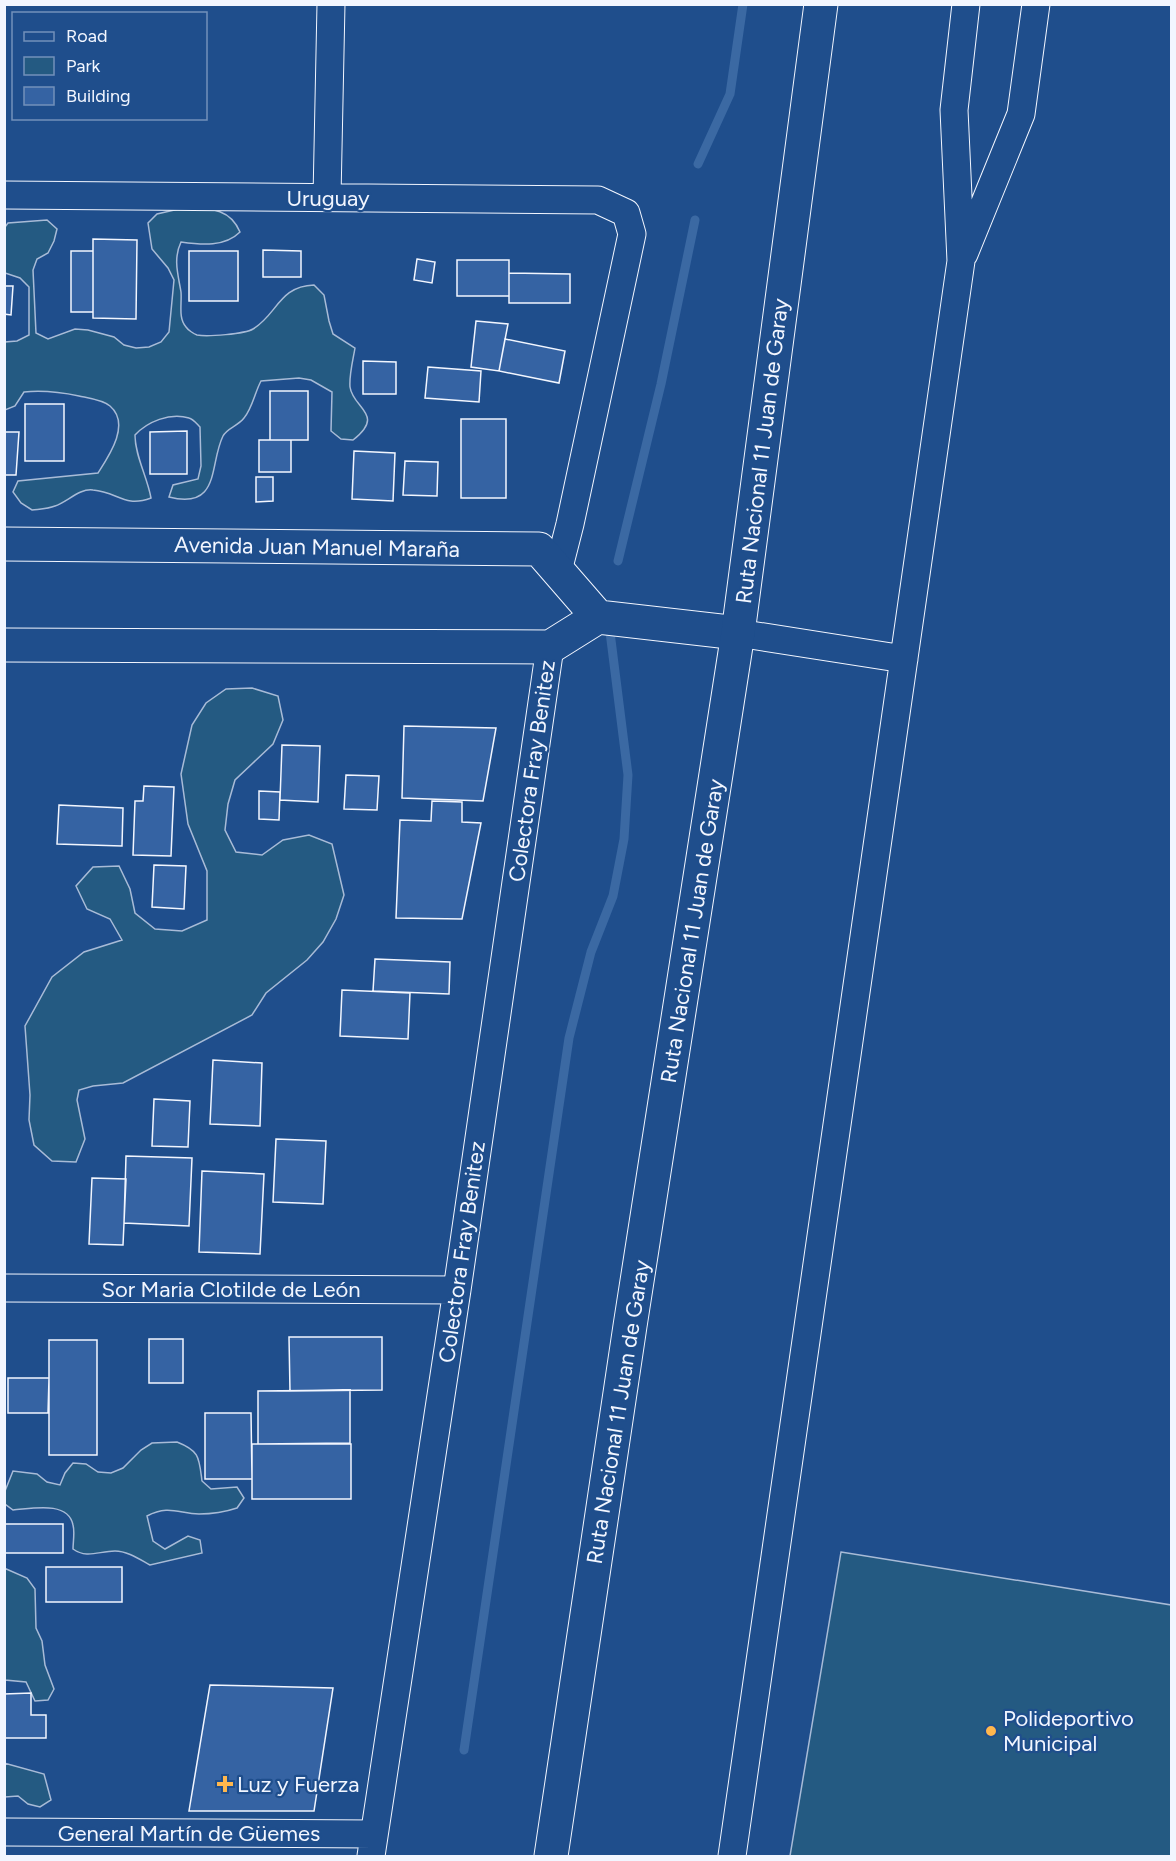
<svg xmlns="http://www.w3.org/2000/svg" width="1176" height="1861" font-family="Figtree,sans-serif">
<rect width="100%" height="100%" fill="#1f4e8c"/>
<path fill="#245a82" stroke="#a8bbd7" stroke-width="1.5" d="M183 208C207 209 229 206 240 232 225 247 202 245 181 242 173 259 178 274 181 292 182 304 178 318 186 327 188 330 194 334 197 335 207 337 245 334 253 329 277 315 279 286 314 285L324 295 329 321 333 334 355 348C353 360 349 375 350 387 353 409 386 414 353 440L341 439 331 431 332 392 311 380 299 378 261 381C255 392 252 409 244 418 238 426 227 428 223 436 209 464 221 510 169 497L173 485 198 479 201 466 200 427C196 423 193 419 189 418 170 412 147 422 135 435 135 456 147 476 151 498 124 508 118 492 93 490 80 488 67 502 55 506 47 509 40 509 32 510L21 503 13 492 18 481 98 473C109 456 131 424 110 406 103 400 88 398 79 396 60 392 44 390 24 392L15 406 5 410V342L17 341 29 335V287L20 278 5 273V227L8 223 47 220 57 229 54 241 48 253 37 259 33 270 36 333 48 339 75 329 88 330 114 337 124 345 136 348 149 347 161 342 169 332 174 280 168 268 152 249 148 223 157 214Z
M252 688 278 696 283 720 273 744 235 780 228 804 225 830 236 852 262 855 283 840 309 835 332 844 344 895 336 919 323 942 307 960 266 993 252 1015 123 1083 93 1086 79 1090 77 1100 85 1139 76 1162 52 1161 34 1145 29 1120 30 1095 25 1026 52 977 84 952 122 940 110 919 87 909 76 886 93 867 119 866 130 889 135 913 155 929 182 931 207 920V871L188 824 181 774 192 725 206 703 226 689Z
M177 1442C200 1451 199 1458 202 1481L211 1489 237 1487 244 1498 237 1508C225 1512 212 1514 199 1514 178 1513 168 1505 147 1516L153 1541 165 1549 188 1536 200 1540 202 1553 150 1565C139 1559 127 1551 115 1551 99 1551 87 1559 73 1549 73 1542 75 1532 73 1525 68 1500 30 1509 13 1510L5 1504V1491L13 1471 37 1474 47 1482 60 1485 65 1473 73 1463 86 1464 98 1472 111 1473 123 1468 141 1450 152 1443Z
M841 1552 1171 1605V1856H790Z
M4 1568 27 1578 35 1589 36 1628 42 1641 45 1665 54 1689 48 1700 35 1701 26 1682 5 1680Z
M4 1763 44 1774 51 1800 40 1807 28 1804 18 1796 5 1797Z"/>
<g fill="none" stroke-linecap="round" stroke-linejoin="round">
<path stroke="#3b69a3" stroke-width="9" d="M698 164 730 94 743 4
M618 561 661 384 695 220
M464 1750 569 1038 591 952 613 896 624 839 628 775 610 632"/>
</g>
<path fill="#3563a3" stroke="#f2f6ff" stroke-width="1.5" d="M93 239 137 240 136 319 93 318Z
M263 250 301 251V277H263Z
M71 251H93V312H71Z
M189 251H238V301H189Z
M417 259 435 262 432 283 414 280Z
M457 260H509V296H457Z
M509 273 570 274V303H509Z
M4 286H13L11 315 4 314Z
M476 321 508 324 499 371 471 367Z
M505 339 565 351 559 383 499 371Z
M363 361 396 362V394H363Z
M428 367 481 371 479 402 425 398Z
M270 391H308V440H270Z
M25 404H64V461H25Z
M461 419H506V498H461Z
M187 431V474H150V432Z
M4 432H19L16 475H4Z
M259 440H291V472H259Z
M354 451 395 453 393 501 352 499Z
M405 461 438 462 437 496 403 495Z
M256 477H273V501L256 502Z
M404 726 496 728 483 801 402 798Z
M282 745 320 746 318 802 280 800Z
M346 775 379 776 377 810 344 809Z
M144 786 174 787 171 856 133 855 135 801H143Z
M259 791 280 792 279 820 259 819Z
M432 801 462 802V822L481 823 462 919 396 918 400 820 431 821Z
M59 805 123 808 122 846 57 844Z
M154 865 186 866 184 909 152 907Z
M375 959 450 962 449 994 373 991Z
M342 990 410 993 408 1039 340 1036Z
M213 1060 262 1063 260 1126 210 1124Z
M154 1099 190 1101 188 1147 152 1146Z
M276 1139 326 1141 323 1204 273 1202Z
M126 1156 192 1158 189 1226 124 1223Z
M202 1171 264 1174 260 1254 199 1252Z
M92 1178 126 1179 123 1245 89 1244Z
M289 1337H382V1390L290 1391Z
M149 1339H183V1383H149Z
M49 1340H97V1455H49Z
M8 1378H49L48 1413H8Z
M350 1390V1443L258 1444V1391Z
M205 1413H251L252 1479H205Z
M252 1444H351V1499H252Z
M4 1524H63V1553H4Z
M46 1567H122V1602H46Z
M210 1685 333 1688 314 1811H189Z
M31 1693V1715H46V1738H4V1694Z"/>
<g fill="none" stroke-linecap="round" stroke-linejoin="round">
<defs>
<path id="minor" d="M4 195 598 200 626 213 632 234 570 524 558 571
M327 197 331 4
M964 254 1021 114 1036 4
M738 633 904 659
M4 1288 457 1290
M4 1832 374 1834
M371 1856 457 1290 550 647
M732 1856 961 261 954 110 966 4"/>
<path id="tertiary" d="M4 544 539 549 598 617
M4 645 550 647 598 617 738 633"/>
<path id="trunk" d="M551 1856 630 1326 738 633 821 4"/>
</defs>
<use href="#minor" stroke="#f2f6ff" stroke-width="29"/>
<use href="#tertiary" stroke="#f2f6ff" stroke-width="35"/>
<use href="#trunk" stroke="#f2f6ff" stroke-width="35"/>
<use href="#minor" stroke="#1f4e8c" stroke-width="27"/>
<use href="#tertiary" stroke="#1f4e8c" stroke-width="33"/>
<use href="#trunk" stroke="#1f4e8c" stroke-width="33"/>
</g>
<g fill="#ffb74d" stroke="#1f4e8c" stroke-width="2">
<circle cx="991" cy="1731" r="6"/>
<path d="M222 1775h6v6h6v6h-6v6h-6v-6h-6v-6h6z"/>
</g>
<g text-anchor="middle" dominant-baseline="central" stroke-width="4.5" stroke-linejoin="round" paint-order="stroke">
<g font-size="22" fill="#f2f6ff" stroke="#1f4e8c">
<text x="328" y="198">Uruguay</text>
<text transform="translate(762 451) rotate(-83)">Ruta Nacional 11 Juan de Garay</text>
<text transform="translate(317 547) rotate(1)">Avenida Juan Manuel Maraña</text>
<text transform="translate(532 771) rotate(-82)">Colectora Fray Benitez</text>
<text transform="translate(692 931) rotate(-81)">Ruta Nacional 11 Juan de Garay</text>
<text transform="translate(462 1252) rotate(-82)">Colectora Fray Benitez</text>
<text x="231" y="1289">Sor Maria Clotilde de León</text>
<text transform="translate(618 1412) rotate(-81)">Ruta Nacional 11 Juan de Garay</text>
<text x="189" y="1833">General Martín de Güemes</text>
</g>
<g font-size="22" fill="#f2f6ff" stroke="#1f4e8c" text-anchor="start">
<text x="1003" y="1718">Polideportivo<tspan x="1003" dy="25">Municipal</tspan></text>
<text x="237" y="1784">Luz y Fuerza</text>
</g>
</g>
<rect width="1176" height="1861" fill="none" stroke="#f2f6ff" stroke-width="12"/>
<rect x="12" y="12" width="195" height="108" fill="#1f4e8c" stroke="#7391ba" stroke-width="1.5"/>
<rect x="24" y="32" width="30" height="9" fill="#1f4e8c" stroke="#7391ba" stroke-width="1.5"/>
<text x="66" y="42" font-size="18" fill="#f2f6ff">Road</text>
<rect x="24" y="57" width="30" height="18" fill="#245a82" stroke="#7391ba" stroke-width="1.5"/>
<text x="66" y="72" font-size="18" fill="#f2f6ff">Park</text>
<rect x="24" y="87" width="30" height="18" fill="#3563a3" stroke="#7391ba" stroke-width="1.5"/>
<text x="66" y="102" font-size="18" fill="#f2f6ff">Building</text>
</svg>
